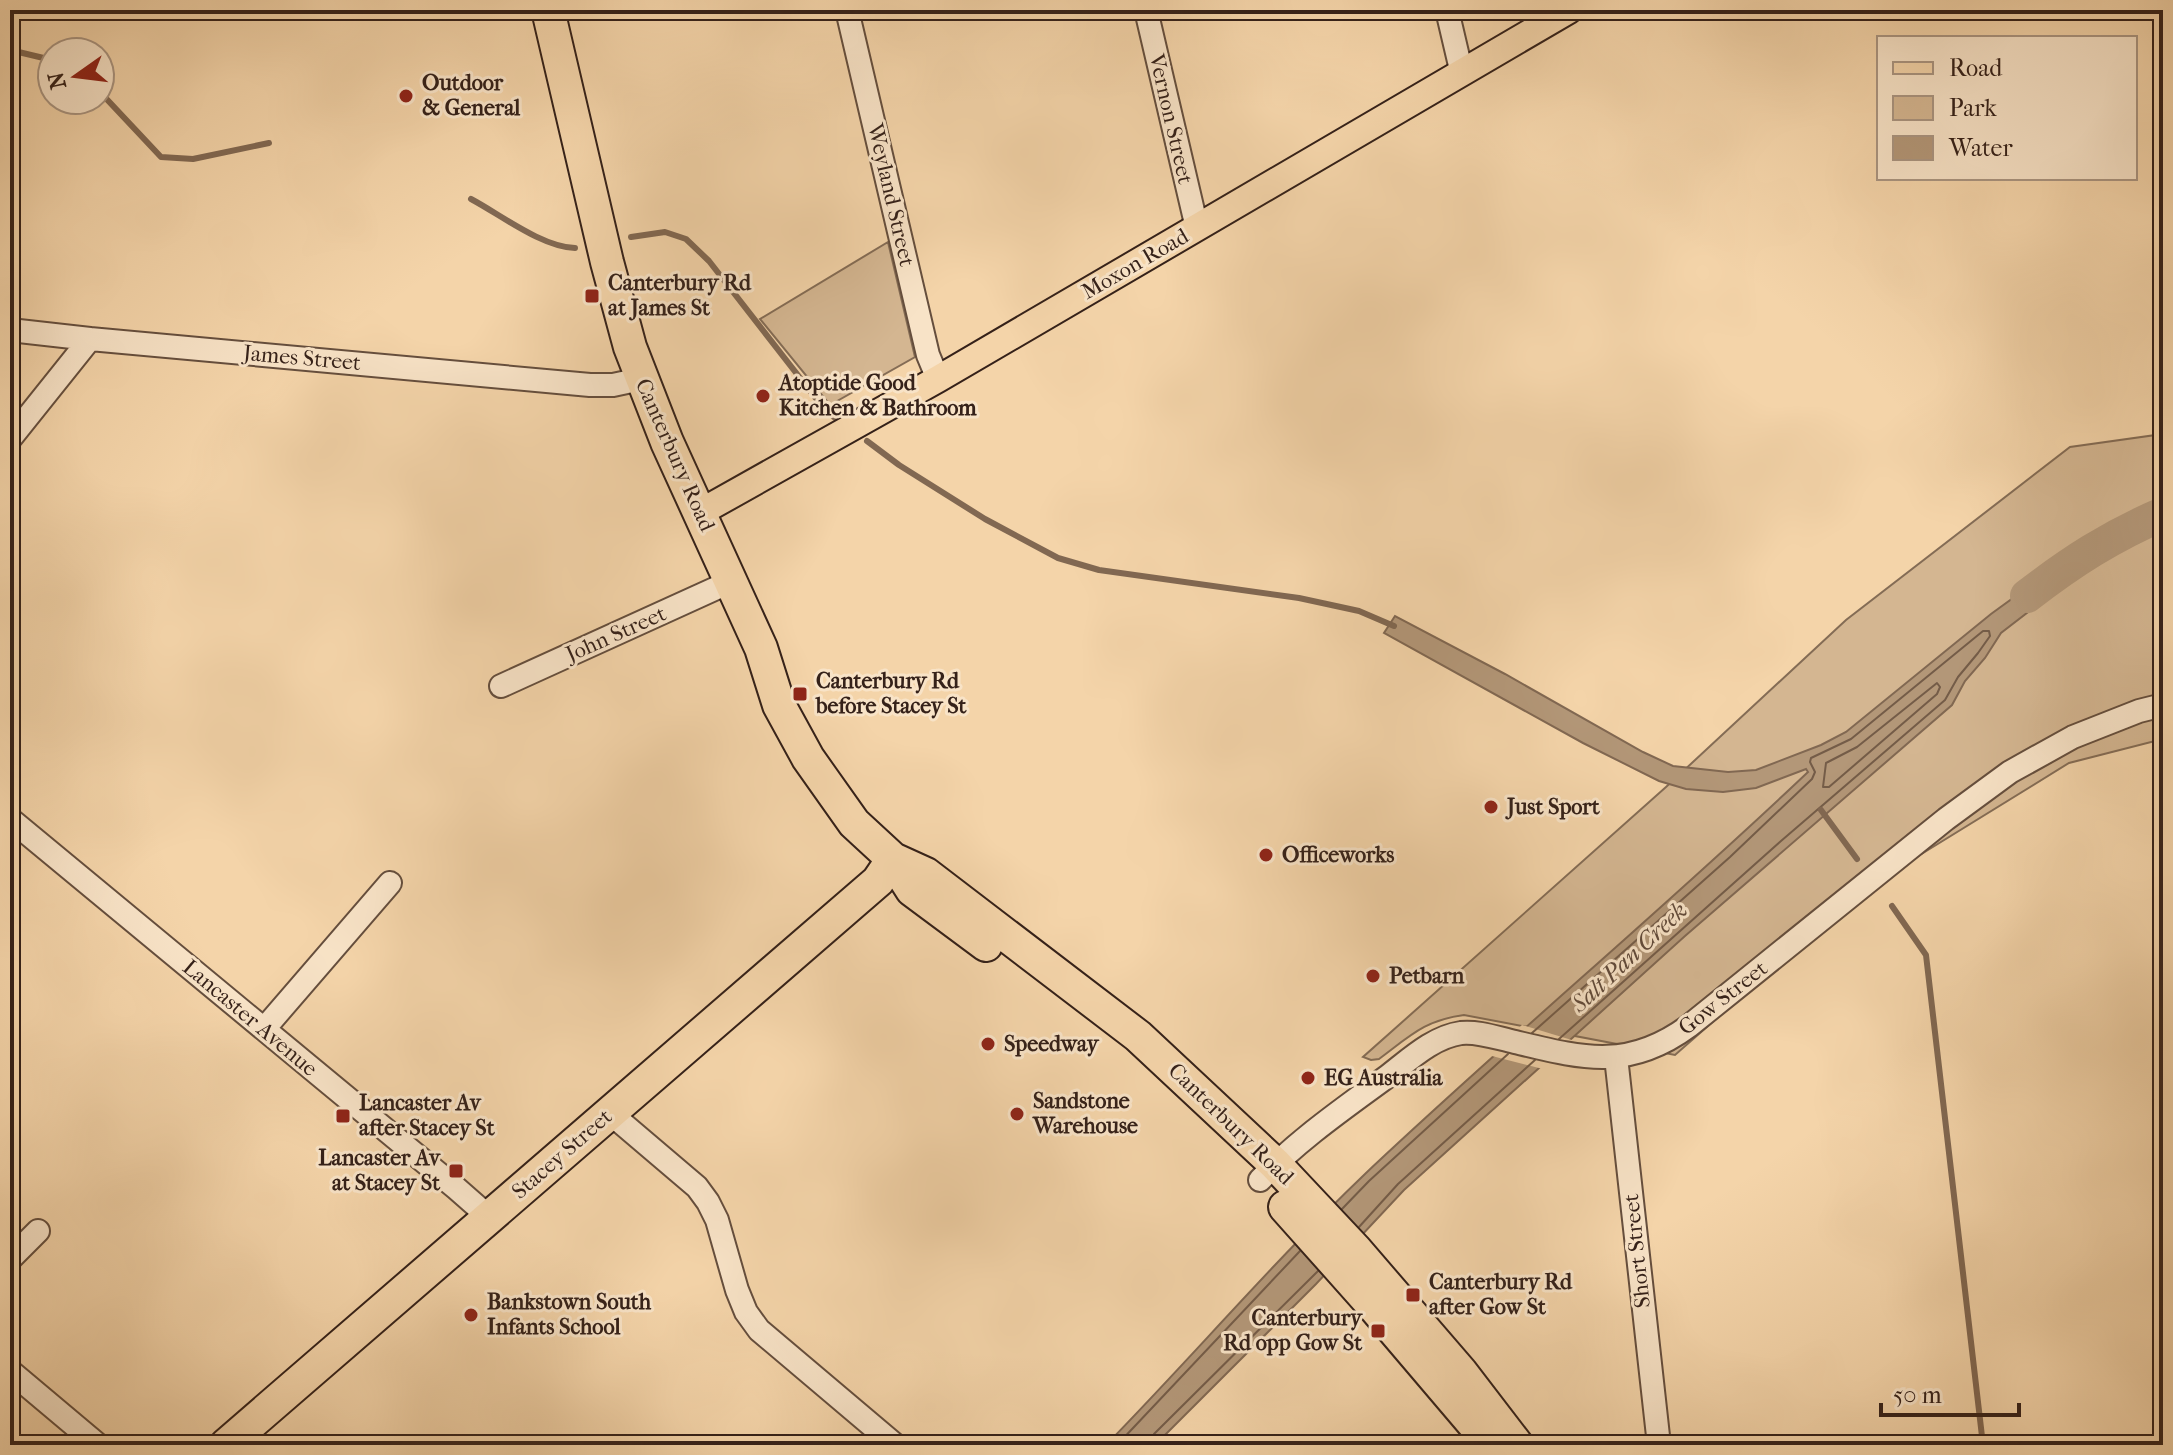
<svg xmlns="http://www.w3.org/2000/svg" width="2173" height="1455" font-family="'IM FELL French Canon',serif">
<rect width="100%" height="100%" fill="#f4d4a9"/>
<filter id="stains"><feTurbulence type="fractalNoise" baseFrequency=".0025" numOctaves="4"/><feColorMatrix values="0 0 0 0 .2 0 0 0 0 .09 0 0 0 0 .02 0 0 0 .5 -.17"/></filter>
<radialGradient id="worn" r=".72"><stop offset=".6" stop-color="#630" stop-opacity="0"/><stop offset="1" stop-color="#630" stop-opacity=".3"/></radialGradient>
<path fill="#d4b691" stroke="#846c55" stroke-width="2" d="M888 242 915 357 830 405 760 319Z
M2163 434V739L2069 763 1915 858 1782 961 1675 1055 1464 1015C1425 1020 1410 1036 1379 1059L1371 1060 1363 1057 1666 787 1846 620 2070 447Z"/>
<path fill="#b39778" stroke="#816852" stroke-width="2" d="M2061 563 2071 579 2001 633 1985 658 1965 681 1952 705 1685 936 1404 1190 1316 1284 1155 1445H1106C1193 1356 1275 1260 1365 1174 1510 1037 1664 909 1808 772L1806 769 1756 788 1723 792 1686 789 1659 781 1583 743 1384 633 1395 616 1505 674 1643 752 1673 766 1728 772 1756 770 1821 745 1846 732 1991 614Z"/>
<path fill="#f4d4a9" d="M1522 1025 1575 1041 1543 1069 1488 1055Z"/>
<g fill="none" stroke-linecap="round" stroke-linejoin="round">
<path stroke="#745c48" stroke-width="2" d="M1937 683 1940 687 1937 694 1829 787H1823L1826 763 1857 747Z
M1532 1033 1730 857 1812 779 1815 772 1810 762 1811 758 1851 739 1983 631H1989L1990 636 1978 653 1958 677 1945 700 1781 841 1559 1039
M1342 1209 1369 1181 1508 1054
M1359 1227 1398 1184 1535 1060
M1117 1445 1300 1251
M1150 1445 1151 1439 1154 1434 1318 1271"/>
<path stroke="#816852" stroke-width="6" d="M10 50 52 60
M100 92 161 157 193 159 269 143
M471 199C501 215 542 247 575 248
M631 237 665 232 686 239 709 261 825 410 835 418
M867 441 899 465 985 519 1058 558 1099 570 1299 598 1359 611 1394 626
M1821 810 1857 859
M1892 906 1926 955 1983 1445"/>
<path stroke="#b39778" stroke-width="34" d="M2027 596C2071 562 2111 536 2163 514"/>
<defs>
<path id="minor" d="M847 10 928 355 938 379
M1146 10 1197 228
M1447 10 1462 74
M10 330 90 339
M10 439 90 339 590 385H613L641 379
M501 686 732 581
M10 819 456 1188 489 1217
M264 1029 390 883
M1616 1057 1659 1445
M610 1113 697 1187 708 1202 717 1220 737 1290 746 1312 759 1330 895 1445
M1260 1180C1298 1140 1343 1109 1388 1076 1409 1060 1433 1037 1461 1033 1478 1031 1497 1038 1515 1042 1582 1058 1628 1071 1689 1026L1946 819 2010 772 2073 737 2139 711 2163 705
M10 1259 38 1231
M10 1371 98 1445"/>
<path id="major" d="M699 513 938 379 1569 10"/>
<path id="highway" d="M548 10 607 262 630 347 667 442 761 648 779 705 808 758 854 823 893 859 926 874 1138 1036 1275 1164 1355 1249 1461 1372 1517 1445
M905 879 912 890 986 945
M1285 1207 1375 1308 1483 1435
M226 1445 878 881 893 859"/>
</defs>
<use href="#minor" stroke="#654e3d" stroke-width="26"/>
<use href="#major" stroke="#352119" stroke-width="30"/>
<use href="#highway" stroke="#352119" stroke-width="36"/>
<use href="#minor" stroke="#f8e3c7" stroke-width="22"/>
<use href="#major" stroke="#f4d4a9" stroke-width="26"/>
<use href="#highway" stroke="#f4d4a9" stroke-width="32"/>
</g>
<g fill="#8f2418" stroke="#f8e3c7" stroke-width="3">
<circle cx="406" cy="96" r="8"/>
<rect x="584" y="288" width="16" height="16" rx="4"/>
<circle cx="763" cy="396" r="8"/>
<rect x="792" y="686" width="16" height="16" rx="4"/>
<circle cx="1491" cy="807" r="8"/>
<circle cx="1266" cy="855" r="8"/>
<circle cx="1373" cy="976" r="8"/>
<circle cx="988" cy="1044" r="8"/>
<circle cx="1308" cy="1078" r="8"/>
<circle cx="1017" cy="1114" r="8"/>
<rect x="335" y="1108" width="16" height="16" rx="4"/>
<rect x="448" y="1163" width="16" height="16" rx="4"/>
<rect x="1405" y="1287" width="16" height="16" rx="4"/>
<circle cx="471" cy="1315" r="8"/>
<rect x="1370" y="1323" width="16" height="16" rx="4"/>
</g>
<g text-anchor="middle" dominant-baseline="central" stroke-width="6" stroke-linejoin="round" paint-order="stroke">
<g font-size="22" font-weight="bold" fill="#352119" stroke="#f8e3c7" text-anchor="start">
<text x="422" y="83">Outdoor<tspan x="422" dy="25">&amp; General</tspan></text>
<text x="608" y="283">Canterbury Rd<tspan x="608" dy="25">at James St</tspan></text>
<text x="779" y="383">Atoptide Good<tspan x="779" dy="25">Kitchen &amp; Bathroom</tspan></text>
<text x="816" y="681">Canterbury Rd<tspan x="816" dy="25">before Stacey St</tspan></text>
<text x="1507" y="807">Just Sport</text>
<text x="1282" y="855">Officeworks</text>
<text x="1389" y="976">Petbarn</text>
<text x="1004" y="1044">Speedway</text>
<text x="1324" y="1078">EG Australia</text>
<text x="1033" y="1101">Sandstone<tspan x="1033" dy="25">Warehouse</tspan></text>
<text x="359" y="1103">Lancaster Av<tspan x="359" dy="25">after Stacey St</tspan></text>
<text x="440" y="1158" text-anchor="end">Lancaster Av<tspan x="440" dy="25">at Stacey St</tspan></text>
<text x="1429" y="1282">Canterbury Rd<tspan x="1429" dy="25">after Gow St</tspan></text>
<text x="487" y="1302">Bankstown South<tspan x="487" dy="25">Infants School</tspan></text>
<text x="1362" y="1318" text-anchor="end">Canterbury<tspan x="1362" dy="25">Rd opp Gow St</tspan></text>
</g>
<g font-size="22" fill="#352119" stroke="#f8e3c7">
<text transform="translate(1171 119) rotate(77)">Vernon Street</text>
<text transform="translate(891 195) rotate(77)">Weyland Street</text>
<text transform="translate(1135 264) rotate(-30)">Moxon Road</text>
<text transform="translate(302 358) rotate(5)">James Street</text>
<text transform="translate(675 455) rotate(66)">Canterbury Road</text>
<text transform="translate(616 634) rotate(-24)">John Street</text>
<text transform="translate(1723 998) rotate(-38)">Gow Street</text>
<text transform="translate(250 1018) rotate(40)">Lancaster Avenue</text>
<text transform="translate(1231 1124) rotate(44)">Canterbury Road</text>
<text transform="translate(562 1154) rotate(-41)">Stacey Street</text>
<text transform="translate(1637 1251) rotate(-96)">Short Street</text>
</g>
<g font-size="24" font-style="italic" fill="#614a3a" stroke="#f8e3c7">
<text transform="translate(1629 957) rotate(-43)">Salt Pan Creek</text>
</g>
</g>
<rect width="2173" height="1455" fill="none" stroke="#f4d4a9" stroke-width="40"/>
<rect x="12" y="12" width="2149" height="1431" fill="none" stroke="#352119" stroke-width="4"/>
<rect x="20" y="20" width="2133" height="1415" fill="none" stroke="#352119" stroke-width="2"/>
<rect x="1877" y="36" width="260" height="144" fill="#f8e3c7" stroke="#aa9581" stroke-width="2"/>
<rect x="1893" y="62" width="40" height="12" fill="#f4d4a9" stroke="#aa9581" stroke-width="2"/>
<text x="1949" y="76" font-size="24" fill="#352119">Road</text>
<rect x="1893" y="96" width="40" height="24" fill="#d4b691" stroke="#aa9581" stroke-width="2"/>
<text x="1949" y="116" font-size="24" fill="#352119">Park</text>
<rect x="1893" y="136" width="40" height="24" fill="#b39778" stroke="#aa9581" stroke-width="2"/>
<text x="1949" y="156" font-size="24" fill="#352119">Water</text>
<g transform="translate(76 76) rotate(256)"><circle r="38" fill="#f8e3c7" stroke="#aa9581" stroke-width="2"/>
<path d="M0-6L14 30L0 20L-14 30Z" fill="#8f2418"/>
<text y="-12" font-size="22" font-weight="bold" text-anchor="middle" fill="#352119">N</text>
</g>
<path d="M1881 1403v12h138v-12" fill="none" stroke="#352119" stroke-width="4"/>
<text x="1893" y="1403" font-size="24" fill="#352119" stroke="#f8e3c7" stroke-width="6" paint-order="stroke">50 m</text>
<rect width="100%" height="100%" filter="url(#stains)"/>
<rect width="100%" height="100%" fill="url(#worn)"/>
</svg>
